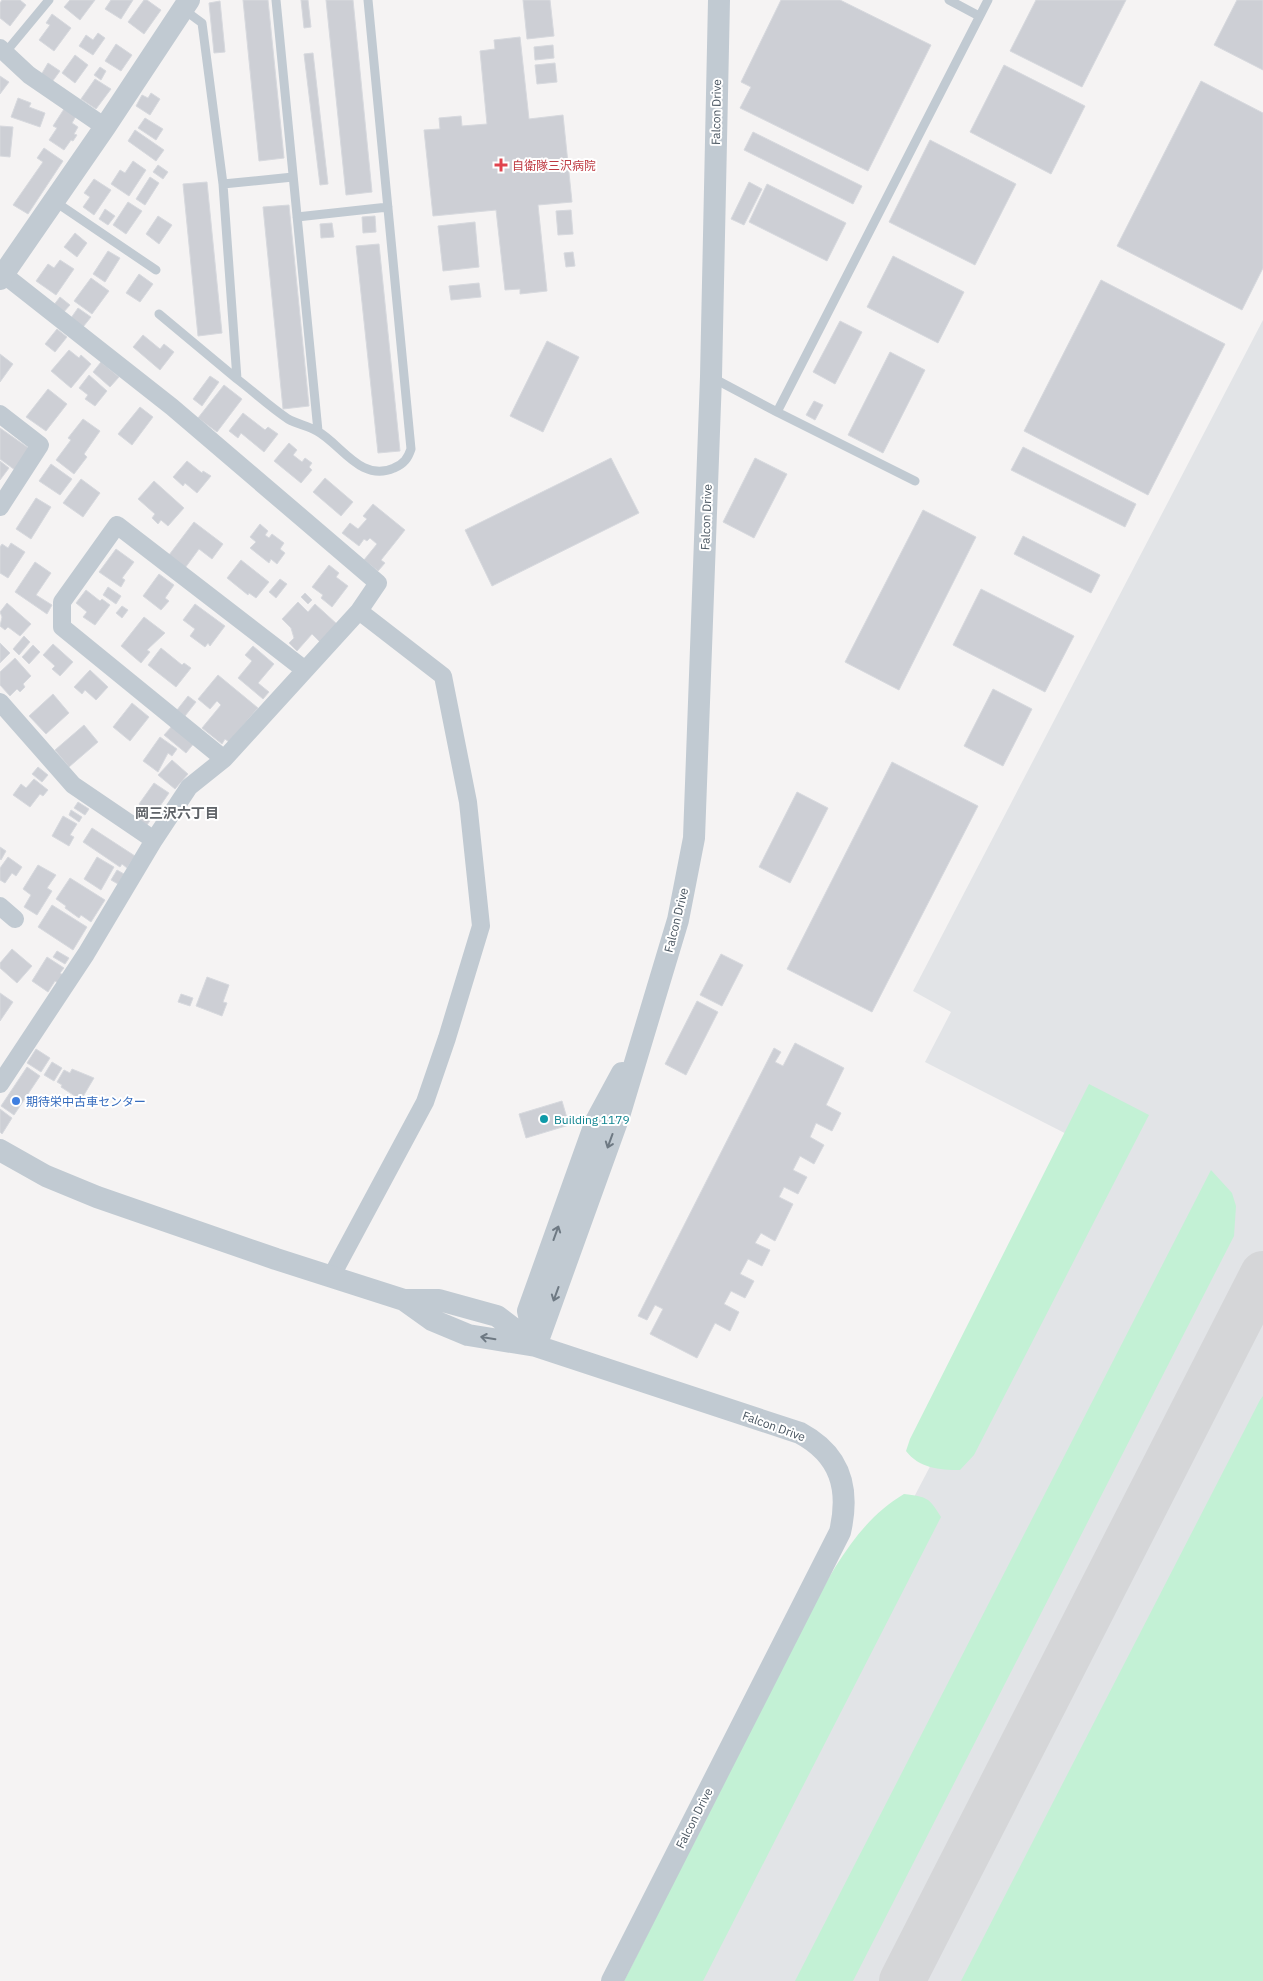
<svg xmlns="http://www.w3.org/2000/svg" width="1263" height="1981" font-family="'IBM Plex Sans','Noto Sans JP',sans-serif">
<rect width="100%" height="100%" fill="#f5f3f3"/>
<path fill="#e2e4e7" d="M1263 320V1981H661L1096 1149 925 1062 951 1012 913 991Z"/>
<path fill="#c3f1d5" d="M1089 1084 1149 1115 974 1455 960 1470C939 1470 919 1468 906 1451L910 1439Z
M1211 1170 1232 1193 1236 1206 1234 1236 853 1981H795Z
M1263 1396V1981H961L1260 1400Z
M904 1494C927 1497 929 1497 941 1517L703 1981H624L808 1614C834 1569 858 1521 904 1494Z"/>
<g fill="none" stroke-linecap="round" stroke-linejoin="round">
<path stroke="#d5d6d8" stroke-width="46" d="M902 1981 1263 1274"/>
</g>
<path fill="#cdcfd5" stroke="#d7d9de" d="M2 0H20L26 5 10 26 0 18V3Z
M70 0H95L80 20 64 7Z
M111 0H133L121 19 105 9Z
M144 0H147L161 10 144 34 128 22Z
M243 0H268L284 158 259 161Z
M301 0H308L311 27 304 28Z
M326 0H353L372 192 346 195Z
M523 0H550L554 36 527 39Z
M781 0H840L931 45 868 171 740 108 751 87 741 82Z
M1036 0H1126L1082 87 1010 51Z
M1237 0H1263V70L1214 45Z
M220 1 225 52 214 53 209 3Z
M52 14 71 28 54 51 39 40 50 25 46 23Z
M98 33 105 38 93 55 79 46 86 35 93 40Z
M520 37 529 119 563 115 572 202 538 205 547 291 520 294V289L505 290 496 210 433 216 424 130 440 129 439 118 461 116 462 126 487 124 480 51 495 49 494 40Z
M116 44 132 55 121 71 105 61Z
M553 45 554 58 535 60 534 47Z
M313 53 328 184 320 185 304 54Z
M75 55 88 65 75 83 62 73Z
M48 63 60 71 52 82 41 75Z
M555 63 557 82 537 84 535 65Z
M1004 65 1085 106 1051 174 970 132Z
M100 67 106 71 101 80 94 75Z
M0 76 9 82 0 94Z
M95 79 111 89 96 109 81 99Z
M1201 81 1263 113V268L1242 310 1117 246Z
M151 93 160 99 150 115 136 106 142 95 148 98Z
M18 98 31 103 29 107 45 113 40 127 11 117Z
M64 109 76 116 72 123 78 127 74 134 77 135 73 141 71 140 64 150 49 140 57 128 53 126Z
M145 118 163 129 156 140 138 128Z
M0 126 13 127 10 157 0 156Z
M135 130 164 150 156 161 128 141Z
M753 132 862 186 853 204 744 150Z
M930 140 1016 184 975 265 889 222Z
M44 148 63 161 28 214 13 205 43 162 37 158Z
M133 161 146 170 129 196 111 184 120 170 125 173Z
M158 165 168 172 163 179 153 172Z
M150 177 159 183 145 205 136 199Z
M94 179 111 190 94 215 83 207 90 197 84 193Z
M207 182 222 333 198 336 183 184Z
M749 182 762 189 744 225 731 219Z
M767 184 846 223 827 261 749 222Z
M128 202 142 211 126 234 113 225Z
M289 205 309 406 283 409 263 207Z
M105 209 115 216 108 225 99 219Z
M571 210 573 234 558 235 556 211Z
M158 216 172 225 159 244 146 234Z
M375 216 376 232 363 233 362 217Z
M475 222 479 267 443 271 438 226Z
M332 223 334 237 321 238 320 224Z
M75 233 87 243 77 257 64 247Z
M379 244 400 451 378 453 356 246Z
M108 251 120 258 105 282 93 274Z
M573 252 575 266 566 267 564 253Z
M893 256 964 292 938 343 867 307Z
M60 260 74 269 56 295 36 281 48 264 54 268Z
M139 274 153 284 140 302 126 293Z
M91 278 109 291 92 314 74 301Z
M1101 280 1225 344 1148 495 1024 431Z
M479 283 481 297 451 300 449 286Z
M60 297 70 305 62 314 53 306Z
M78 308 91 317 83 327 71 318Z
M840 321 862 332 835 384 813 372Z
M57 329 67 337 55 352 45 344Z
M143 335 160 349 164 344 174 352 160 370 133 347Z
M547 341 579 357 543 432 510 416Z
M69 350 79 358 81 355 91 364 71 388 51 371Z
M890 352 925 370 883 453 848 435Z
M0 354 13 364 0 382Z
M101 362 119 377 110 387 93 372Z
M89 375 107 391 95 406 85 399 88 395 79 388Z
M210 376 219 382 202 406 193 399Z
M224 385 242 399 217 432 198 418Z
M48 389 67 404 46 431 26 417Z
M814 401 823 405 815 420 806 415Z
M140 407 153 417 132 445 118 434Z
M243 413 265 430 268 427 278 434 264 452 241 433 238 438 229 431Z
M83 419 100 431 84 454 87 457 74 474 56 460 71 440 68 438Z
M0 428 30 449 15 470 0 459Z
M289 443 297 450 293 455 302 462 305 458 312 463 309 467 312 470 301 483 274 461Z
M1023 447 1136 504 1125 527 1011 470Z
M611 458 639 513 492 586 465 530Z
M755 458 787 474 754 538 723 522Z
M0 461 9 468 0 480Z
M187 461 202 473 203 471 211 476 197 493 185 483 183 486 173 477Z
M51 464 72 479 60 495 39 481Z
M325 478 353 502 341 516 313 492Z
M81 479 100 493 83 517 63 503Z
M154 481 184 508 168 526 161 520 158 524 152 518 155 514 138 499Z
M36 498 51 507 31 539 16 529Z
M373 504 405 530 381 560 385 563 378 571 364 560 377 544 370 538 367 541 364 539 359 546 342 533 350 523 358 529 367 519 363 516Z
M923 510 976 537 899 690 845 662Z
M194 522 223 544 212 559 199 549 185 568 169 555Z
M260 524 268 531 265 535 269 538 272 534 284 543 280 549 285 553 277 564 271 559 269 563 250 548 256 542 250 537Z
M1023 536 1100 575 1091 593 1014 554Z
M11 543 25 552 8 578 0 573V547L2 544 8 548Z
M116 549 134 562 122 578 125 580 121 587 99 572Z
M241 560 269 582 256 598 249 593 248 595 227 578Z
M35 562 51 573 36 595 52 605 47 614 15 592Z
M329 565 339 573 336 577 348 586 332 607 321 598 323 595 312 587Z
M159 574 174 585 165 598 169 601 161 610 143 596Z
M280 579 287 584 276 598 269 592Z
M108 587 121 596 116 604 103 595Z
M981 589 1074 636 1045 692 953 645Z
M86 590 100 601 102 599 110 605 95 625 83 617 87 612 76 603Z
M305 593 312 600 308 604 301 597Z
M298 602 308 612 315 604 338 625 321 643 312 634 297 651 289 643 294 638 291 628 282 619Z
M7 603 31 624 20 636 8 627 5 630 0 626 2 617 0 612Z
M195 604 225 626 210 646 208 643 205 647 190 636 195 629 183 620Z
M122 606 128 610 122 618 116 613Z
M144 617 165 633 147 650 150 652 141 663 121 646Z
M24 636 30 642 19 655 13 649Z
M0 643 10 653 0 663Z
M53 644 73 662 60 676 52 669 55 666 43 655Z
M33 645 40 652 29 664 22 657Z
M253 646 274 664 258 683 269 692 263 699 238 678 252 661 245 655Z
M161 648 182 665 184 663 191 668 176 687 148 665Z
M15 658 31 676 23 684 25 687 20 692 17 689 10 696 0 685V672Z
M90 670 108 687 96 700 85 690 82 694 74 687Z
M218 675 258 708 229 742 225 739 222 744 202 728 221 705 217 701 210 709 198 699Z
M993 689 1032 709 1003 766 964 746Z
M53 694 69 713 46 734 29 716Z
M188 696 196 702 185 716 177 710Z
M132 703 149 717 130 741 113 727Z
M84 725 98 742 69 767 55 750Z
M173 725 195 742 186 753 164 735Z
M160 737 177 749 172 756 168 753 158 772 143 761Z
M172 760 188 774 175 789 158 775Z
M892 762 978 806 872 1012 787 969Z
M38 767 48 775 42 782 32 774Z
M34 779 48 790 43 796 40 794 30 807 13 795 21 784 26 788Z
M154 783 169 793 147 825 136 818 143 807 139 804Z
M797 792 828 808 790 883 759 867Z
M78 802 89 809 85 815 74 808Z
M71 810 82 817 79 822 69 815Z
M63 816 77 824 70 835 74 837 69 846 52 836Z
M92 828 135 856 127 868 122 864 120 867 83 842Z
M0 847 6 851 1 860 0 859Z
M8 857 22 867 16 876 12 873 5 883 0 880V868Z
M97 857 114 867 101 890 84 879Z
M38 865 56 875 47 888 52 891 37 915 24 907 31 895 23 889Z
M117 870 124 874 118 884 111 880Z
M70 878 105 900 91 922 81 915 79 918 65 908 66 906 56 899Z
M52 905 87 927 73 950 38 927Z
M12 949 32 966 17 983 0 968V963Z
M57 951 69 958 65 964 53 957Z
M721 954 743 965 722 1006 700 995Z
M47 957 64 968 60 973 63 975 58 983 55 981 48 992 32 981Z
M207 977 229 985 223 1002 227 1003 222 1016 196 1006Z
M0 993 13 1002 0 1021Z
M181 994 193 998 190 1006 178 1002Z
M697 1001 718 1012 686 1075 665 1064Z
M795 1043 844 1068 826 1105 841 1113 832 1131 816 1123 810 1137 824 1145 814 1164 800 1156 793 1170 807 1177 798 1194 784 1187 779 1197 793 1204 775 1241 761 1233 755 1243 770 1250 762 1266 748 1259 740 1274 754 1281 745 1298 731 1291 724 1304 739 1312 730 1331 715 1323 697 1358 650 1334 663 1309 655 1305 647 1320 638 1316 774 1048 781 1052 775 1062 783 1066Z
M36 1049 50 1058 41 1072 27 1063Z
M52 1062 62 1068 54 1081 44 1075Z
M27 1067 40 1076 14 1115 1 1106Z
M72 1069 94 1078 81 1100 61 1087 62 1085 57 1082 64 1070 70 1073Z
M562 1101 569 1125 526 1138 519 1114Z
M0 1109 12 1118 2 1134 0 1132Z"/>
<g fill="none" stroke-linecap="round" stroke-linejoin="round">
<path stroke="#c1cad2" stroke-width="9" d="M276 0 318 431
M949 0 979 16
M5 53 49 0
M223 184 293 177
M54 201 156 270
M297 217 388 207
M159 314 237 379 223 184 202 23 183 9
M711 377 777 412
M237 379C254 392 270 407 288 419 297 424 308 426 317 431 341 444 361 483 394 468 404 464 408 458 411 449L368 0
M915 481 777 412 988 0"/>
<path stroke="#c1cad2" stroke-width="18" d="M0 48 29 75 105 127
M0 414 40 445 0 507
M0 702 73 785 154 840
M224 759 62 627V602L117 525 305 670
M0 906 15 919
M0 1084 86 954 154 840 189 787 224 759 359 611 378 583 172 407 3 274
M331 1277 425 1102 447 1038 481 926 468 802 443 676 359 611"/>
<path stroke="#c1cad2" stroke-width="22" d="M0 279 105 127 189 0
M0 1150 46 1176 97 1197 276 1259 404 1300 432 1320 468 1335 536 1346 800 1433C841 1455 850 1489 840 1532L612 1981
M404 1300H439L497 1316 535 1345
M536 1346 619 1116 678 920 694 838 711 377 719 0
M536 1346 528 1311 596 1121 622 1073"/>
</g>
<defs><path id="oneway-shaft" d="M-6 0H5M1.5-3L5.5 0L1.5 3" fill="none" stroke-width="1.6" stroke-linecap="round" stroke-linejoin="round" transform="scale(1.25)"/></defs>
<g stroke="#6e7983">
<use href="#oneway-shaft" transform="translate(610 1141) rotate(110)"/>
<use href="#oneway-shaft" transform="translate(556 1233) rotate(-70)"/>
<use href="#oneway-shaft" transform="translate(556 1294) rotate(110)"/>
<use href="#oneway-shaft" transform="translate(488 1338) rotate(-171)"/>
</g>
<path fill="#e0444e" stroke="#fff" stroke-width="2" d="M498.5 157.5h5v5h5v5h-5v5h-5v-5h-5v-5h5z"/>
<circle fill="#3f7fe0" stroke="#fff" stroke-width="2" cx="16" cy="1101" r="5"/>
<circle fill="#0f9aa8" stroke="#fff" stroke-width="2" cx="544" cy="1119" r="5"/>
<g text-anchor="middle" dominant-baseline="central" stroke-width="4" stroke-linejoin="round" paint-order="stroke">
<g font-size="12" fill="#4a5661" stroke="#fff">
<text transform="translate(716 112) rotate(-89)">Falcon Drive</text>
<text transform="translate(706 517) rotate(-88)">Falcon Drive</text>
<text transform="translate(676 920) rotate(-76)">Falcon Drive</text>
<text transform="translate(774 1426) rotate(20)">Falcon Drive</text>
<text transform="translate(694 1818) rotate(-63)">Falcon Drive</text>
</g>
<g font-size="12" fill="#be3a42" stroke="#fff" text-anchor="start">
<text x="512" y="165">自衛隊三沢病院</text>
</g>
<g font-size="12" fill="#366cbe" stroke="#fff" text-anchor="start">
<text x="26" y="1101">期待栄中古車センター</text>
</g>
<g font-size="12" fill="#0d838f" stroke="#fff" text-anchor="start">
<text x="554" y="1119">Building 1179</text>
</g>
<g font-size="14" font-weight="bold" fill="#5f6368" stroke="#fff">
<text x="177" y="813">岡三沢六丁目</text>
</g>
</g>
</svg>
